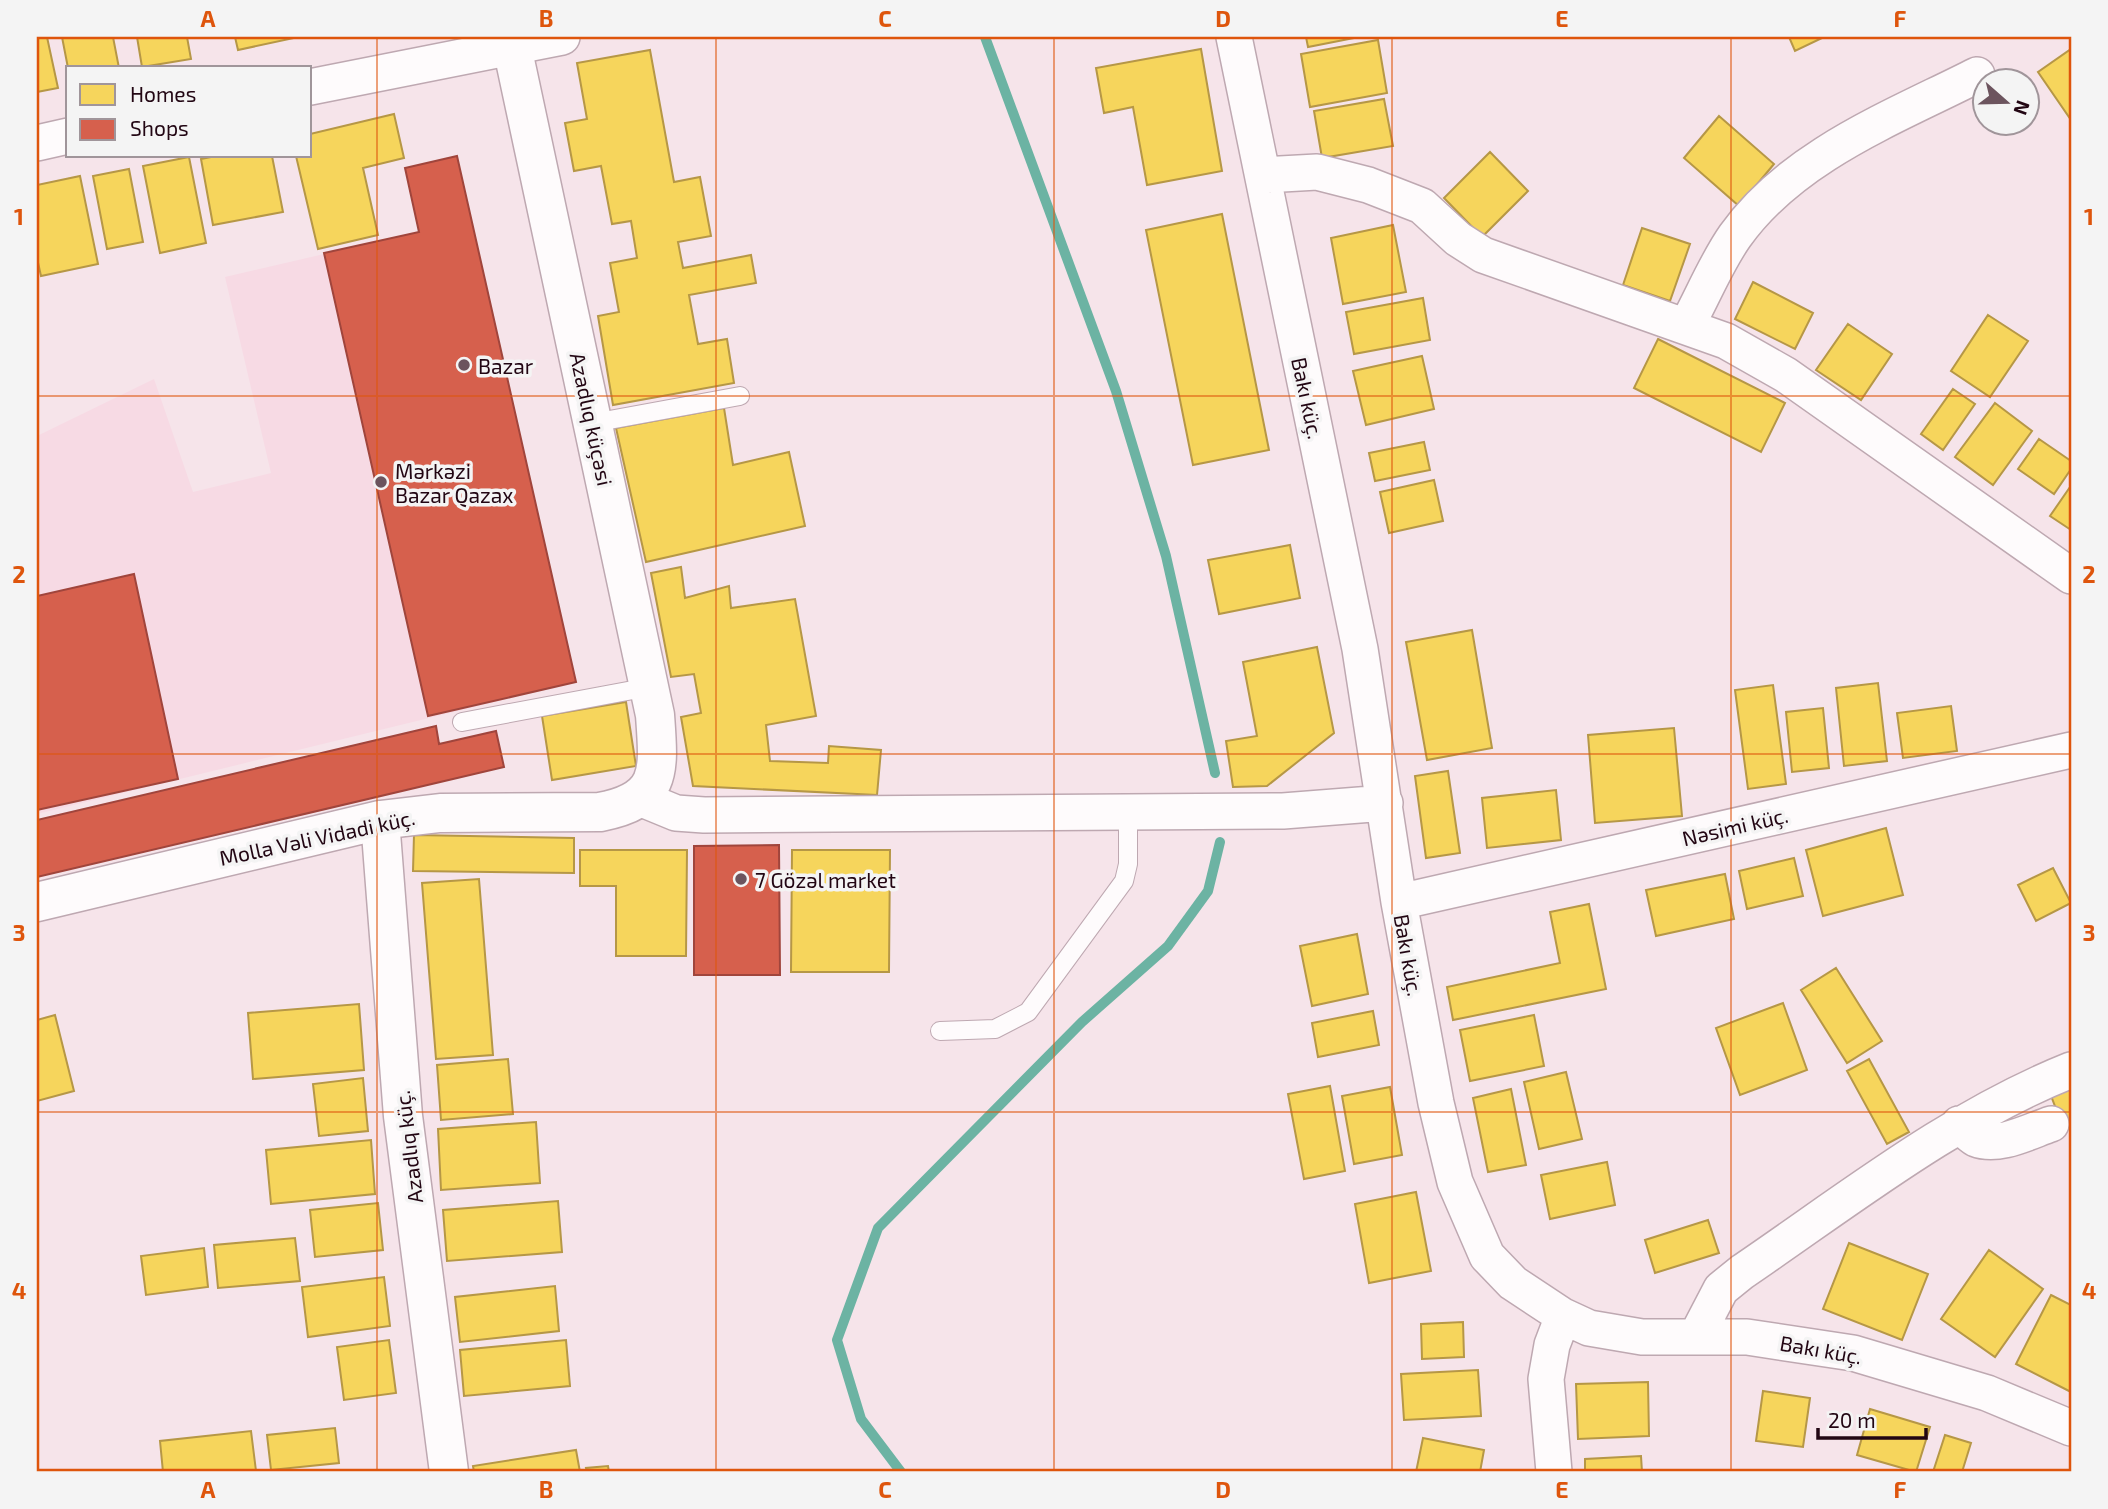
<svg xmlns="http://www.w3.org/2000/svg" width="2108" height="1509" font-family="'Exo 2',sans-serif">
<rect width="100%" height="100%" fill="#f6e4ea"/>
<path fill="#f7dae4" d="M457 156 576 682 37 814V436L154 379 193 492 271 473 225 277 419 232 405 168Z"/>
<path fill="#f6d55c" stroke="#b69746" stroke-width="2" d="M37 37H47L58 88 37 92Z
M62 37H113L119 68H68Z
M137 37H187L191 59 142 67Z
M235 37H294V38L238 50Z
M1306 37H1359L1308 47Z
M1789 37H1824L1795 51Z
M1378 40 1387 93 1310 107 1301 54Z
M1201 49 1222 171 1147 185 1133 107 1104 113 1096 68Z
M2071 49V120L2038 72Z
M650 50 674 182 700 177 711 236 678 242 683 268 751 255 756 283 689 295 698 344 727 339 734 383 613 405 598 316 619 312 610 263 637 258 631 221 612 224 601 166 574 171 565 123 587 119 577 63Z
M1384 99 1393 146 1322 158 1314 111Z
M394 114 404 158 363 168 378 235 318 249 296 156H310V134Z
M1719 116 1774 164 1739 206 1684 158Z
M1490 152 1528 191 1482 237 1444 198Z
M216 156H272L283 212 213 225 201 159Z
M189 157 206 243 160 253 143 166Z
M129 169 143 242 107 249 93 176Z
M80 176 98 264 41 276 37 258V185Z
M1222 214 1269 450 1193 465 1146 230Z
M1393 225 1406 292 1343 304 1331 238Z
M1642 228 1690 244 1670 301 1623 285Z
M1753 282 1813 313 1795 349 1735 319Z
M1423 298 1430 340 1354 354 1346 312Z
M1988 315 2028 341 1990 397 1951 371Z
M1848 324 1892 354 1861 400 1816 370Z
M1658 339 1785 403 1761 452 1634 388Z
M1422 356 1434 409 1366 425 1353 371Z
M1953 389 1975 404 1943 450 1921 434Z
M1995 403 2032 431 1993 485 1955 457Z
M724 408 733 465 789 452 805 526 646 562 616 428Z
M2039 439 2071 461V469L2054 494 2018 469Z
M1424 442 1430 470 1375 481 1369 453Z
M1434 480 1443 521 1389 533 1380 492Z
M2070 487 2071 488V530L2050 516Z
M1290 545 1300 598 1219 614 1208 560Z
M681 567 685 598 729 586 731 608 795 599 816 716 766 725 770 761 828 763 829 746 881 750 877 795 693 786 681 717 701 713 694 674 671 677 651 573Z
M1472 630 1492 748 1427 760 1406 642Z
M1317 647 1334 733 1267 786 1233 787 1226 741 1257 736 1243 662Z
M1878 683 1887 761 1844 766 1836 688Z
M1773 685 1786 784 1748 789 1735 690Z
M626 702 636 766 552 780 542 716Z
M1951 706 1957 751 1903 758 1897 713Z
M1823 708 1829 768 1792 772 1786 712Z
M1674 728 1682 816 1595 823 1588 735Z
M1448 771 1460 853 1426 858 1415 776Z
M1556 790 1561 840 1487 848 1482 798Z
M1886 828 1903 895 1823 916 1806 850Z
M414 835 574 838V873L413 871Z
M580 850H687L686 956H616V886H580Z
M792 850H890L889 972H791Z
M1794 858 1803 896 1747 909 1739 871Z
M2053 868 2071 903 2036 921 2018 885Z
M1725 874 1734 919 1656 936 1646 890Z
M479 879 493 1055 436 1059 422 883Z
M1589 904 1606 989 1453 1020 1447 987 1560 963 1550 912Z
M1357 934 1368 994 1312 1006 1300 946Z
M1836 968 1882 1041 1847 1063 1801 990Z
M1783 1003 1807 1070 1740 1095 1716 1028Z
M359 1004 364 1070 253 1079 248 1013Z
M1373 1011 1379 1045 1318 1057 1312 1023Z
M55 1015 74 1091 37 1101V1020Z
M1534 1015 1544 1066 1470 1081 1460 1030Z
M508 1059 513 1114 441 1120 437 1065Z
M1869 1059 1909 1132 1887 1144 1847 1071Z
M1566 1072 1582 1139 1539 1149 1524 1082Z
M363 1078 368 1131 319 1136 313 1084Z
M2071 1085V1118L2061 1122 2050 1093Z
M1330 1086 1345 1171 1304 1179 1288 1094Z
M1390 1087 1402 1155 1354 1164 1342 1096Z
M1511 1089 1526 1165 1488 1172 1473 1098Z
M536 1122 540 1183 441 1190 438 1129Z
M371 1140 375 1194 271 1204 266 1150Z
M1607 1162 1615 1205 1550 1219 1541 1175Z
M1416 1192 1431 1271 1369 1283 1355 1204Z
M558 1201 562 1252 447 1261 443 1210Z
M378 1203 383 1250 315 1257 310 1210Z
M1708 1220 1719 1253 1655 1273 1645 1240Z
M295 1238 300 1281 218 1288 214 1245Z
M1849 1243 1928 1274 1902 1340 1823 1309Z
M204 1248 208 1287 146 1295 141 1256Z
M1989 1250 2043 1289 1995 1357 1941 1319Z
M384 1277 390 1326 308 1337 302 1287Z
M555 1286 559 1331 460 1342 455 1297Z
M2051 1295 2071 1305V1392L2016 1364Z
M1463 1322 1464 1357 1422 1359 1421 1324Z
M389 1340 396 1393 344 1400 337 1347Z
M566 1340 570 1386 464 1396 460 1350Z
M1478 1370 1481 1416 1404 1420 1401 1374Z
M1648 1382 1649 1436 1578 1439 1576 1384Z
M1763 1391 1810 1398 1803 1447 1756 1441Z
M1870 1409 1930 1427 1916 1472 1857 1455Z
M335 1428 339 1463 271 1470 267 1435Z
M251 1431 256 1471 163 1472 160 1441Z
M1945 1435 1971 1443 1962 1472H1933Z
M1423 1438 1484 1450 1480 1472H1416Z
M576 1450 580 1472H474L473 1466Z
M1641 1456 1642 1472H1585V1459Z
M608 1466 609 1472H587L586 1468Z"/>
<path fill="#d6604d" stroke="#a0453c" stroke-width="2" d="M457 156 576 682 428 716 324 253 419 232 405 168Z
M134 574 178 779 37 810V596Z
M436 726 439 744 496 731 504 767 37 877V820Z
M779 845 780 975H694V846Z"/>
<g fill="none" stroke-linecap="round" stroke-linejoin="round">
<path stroke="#6cb3a3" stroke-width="10" d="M985 37 1116 391 1166 556 1215 773
M901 1472 861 1419 837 1340 878 1228 1082 1022 1168 946 1208 891 1220 842"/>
<defs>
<path id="service" d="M593 423 740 396
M462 722 649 687
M940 1031 995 1029 1028 1012 1124 881 1128 864V812"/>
<path id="minor" d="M1234 37 1360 649 1399 902 1436 1103 1455 1182 1487 1256 1513 1283 1563 1316 1589 1328 1642 1337H1747L1853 1353 1987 1393 2071 1428
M310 87 562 37
M37 143 68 136
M1263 175 1317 172 1368 185 1422 206 1458 239 1483 255 1726 341 1786 375 2071 576
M1687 325C1703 296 1716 263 1735 236 1792 156 1892 118 1977 75
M642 799 676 813 704 815 1283 811 1385 803
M1399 902 2071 750
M1959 1124C1964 1129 1970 1136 1976 1139 1999 1148 2030 1131 2051 1124
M1697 1335 1721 1289 1742 1272C1848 1200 1951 1118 2071 1070
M1554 1472 1546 1379 1552 1345 1563 1316"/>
<path id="tertiary" d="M380 820 403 1116 449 1472
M37 902 380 820 440 813 600 812C663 800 659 771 655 715L510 37"/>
</defs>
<use href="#service" stroke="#bea8b1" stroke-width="20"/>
<use href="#minor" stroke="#bea8b1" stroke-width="38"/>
<use href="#tertiary" stroke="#bea8b1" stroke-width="41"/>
<use href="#service" stroke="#fefbfc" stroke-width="18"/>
<use href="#minor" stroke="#fefbfc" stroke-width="35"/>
<use href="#tertiary" stroke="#fefbfc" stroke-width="38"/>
</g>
<path fill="none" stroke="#de550c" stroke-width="2" stroke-opacity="0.55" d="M377 37V1472M716 37V1472M1054 37V1472M1392 37V1472M1731 37V1472M37 396H2071M37 754H2071M37 1112H2071"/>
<g fill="#6c545e" stroke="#f4f4f4" stroke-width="2.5">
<circle cx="464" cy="365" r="7"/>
<circle cx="381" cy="482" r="7"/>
<circle cx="741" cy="879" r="7"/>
</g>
<g text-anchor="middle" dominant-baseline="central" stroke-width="7" stroke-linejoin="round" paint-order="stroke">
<g font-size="21" fill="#220613" stroke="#f4f4f4" text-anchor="start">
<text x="478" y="365">Bazar</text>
<text x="395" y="470">Mərkəzi<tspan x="395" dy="24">Bazar Qazax</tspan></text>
<text x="755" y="879">7 Gözəl market</text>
</g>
<g font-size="21" fill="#220613" stroke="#f4f4f4">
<text transform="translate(1308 398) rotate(78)">Bakı küç.</text>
<text transform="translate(592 419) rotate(78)">Azadlıq küçəsi</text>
<text transform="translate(1735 826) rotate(-13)">Nəsimi küç.</text>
<text transform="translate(317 837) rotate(-12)">Molla Vəli Vidadi küç.</text>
<text transform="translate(1409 955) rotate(80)">Bakı küç.</text>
<text transform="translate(408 1147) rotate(-97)">Azadlıq küç.</text>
<text transform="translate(1821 1349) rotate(10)">Bakı küç.</text>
</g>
</g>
<rect width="2108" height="1509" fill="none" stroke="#f4f4f4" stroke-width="77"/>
<rect x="66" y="66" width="245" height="91" fill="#f4f4f4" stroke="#a0959a" stroke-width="2"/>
<rect x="80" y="84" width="35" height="21" fill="#f6d55c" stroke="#a0959a" stroke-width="2"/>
<text x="130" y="102" font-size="21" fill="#220613">Homes</text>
<rect x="80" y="119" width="35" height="21" fill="#d6604d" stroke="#a0959a" stroke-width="2"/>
<text x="130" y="136" font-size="21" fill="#220613">Shops</text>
<g transform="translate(2006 102) rotate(110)"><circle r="33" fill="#f4f4f4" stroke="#a0959a" stroke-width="2"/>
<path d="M0-5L12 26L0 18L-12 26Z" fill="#6c545e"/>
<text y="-10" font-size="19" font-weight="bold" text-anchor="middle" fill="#220613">N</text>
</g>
<path d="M1818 1428v10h108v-10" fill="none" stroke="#220613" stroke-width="3.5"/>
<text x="1828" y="1428" font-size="21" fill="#220613" stroke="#f4f4f4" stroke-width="5" paint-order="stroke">20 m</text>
<rect x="38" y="38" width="2032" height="1432" fill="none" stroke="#de550c" stroke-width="2.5"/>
<g font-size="23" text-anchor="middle" font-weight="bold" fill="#de550c">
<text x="208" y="27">A</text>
<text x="546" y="27">B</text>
<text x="885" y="27">C</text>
<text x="1223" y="27">D</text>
<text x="1562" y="27">E</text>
<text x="1900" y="27">F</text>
<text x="19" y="225">1</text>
<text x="2089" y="225">1</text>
<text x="19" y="583">2</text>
<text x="2089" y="583">2</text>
<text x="19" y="941">3</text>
<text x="2089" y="941">3</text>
<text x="19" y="1299">4</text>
<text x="2089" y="1299">4</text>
<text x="208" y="1498">A</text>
<text x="546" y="1498">B</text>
<text x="885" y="1498">C</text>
<text x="1223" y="1498">D</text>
<text x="1562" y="1498">E</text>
<text x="1900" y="1498">F</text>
</g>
</svg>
